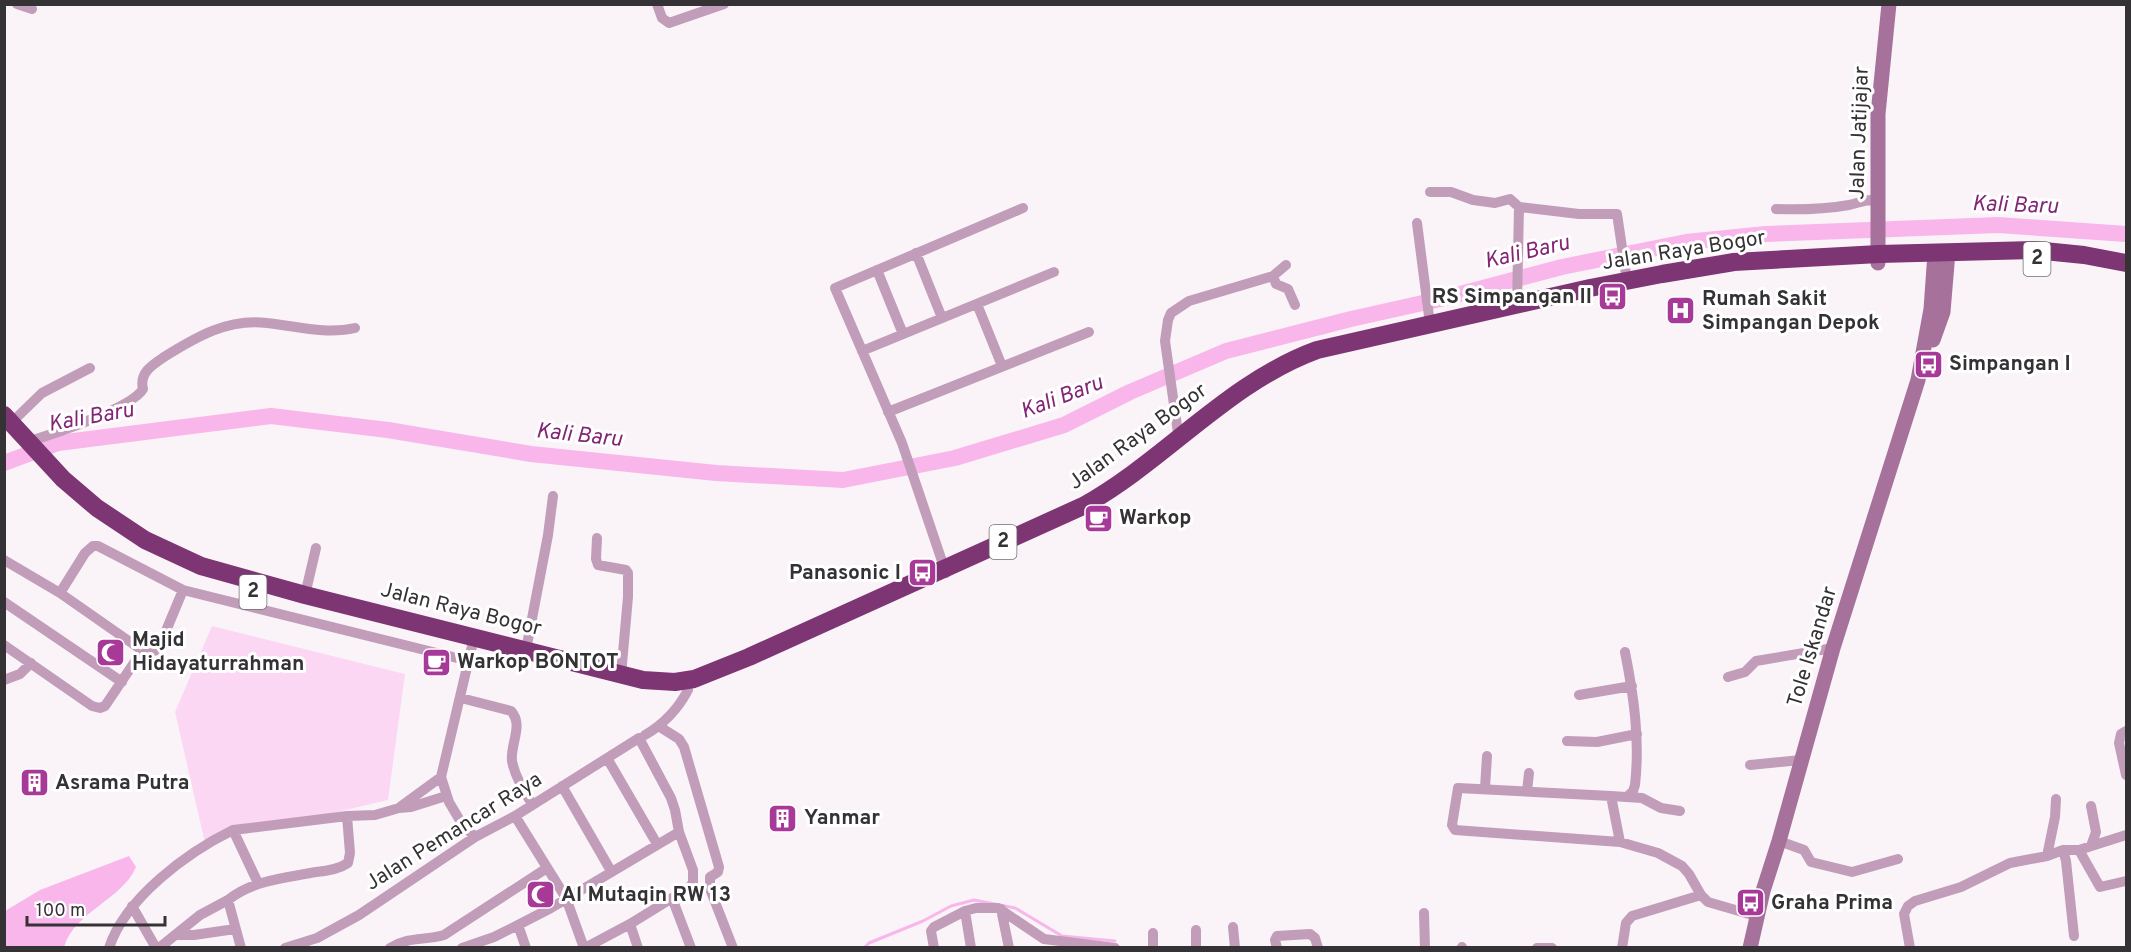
<svg xmlns="http://www.w3.org/2000/svg" width="2131" height="952" font-family="Overpass,sans-serif">
<rect width="100%" height="100%" fill="#faf4f9"/>
<path fill="#fbd7f3" d="M212 626 405 674 388 800 205 843 175 712Z"/>
<path fill="#f9b6eb" d="M129 856 136 867C122 900 75 911 64 947H5V911L40 890Z"/>
<g fill="none" stroke-linecap="round" stroke-linejoin="round">
<path stroke="#f9b6eb" stroke-width="3" d="M864 948 869 943 923 921 951 906 974 900 1015 908 1062 936 1115 941"/>
<path stroke="#f9b6eb" stroke-width="16" d="M4 463 58 443 271 416 388 430 531 454 716 473 843 480 955 458 1064 425 1130 392 1226 351 1351 319 1445 298 1562 267 1686 242 1766 234 1998 225 2126 234"/>
<path stroke="#c29dba" stroke-width="10" d="M17 4 32 9
M657 4 662 18 669 23 724 4
M1430 192H1451L1473 200 1488 202 1495 203 1510 199 1519 207 1579 214H1617L1627 281
M1776 209C1800 210 1825 209 1849 205 1860 203 1867 198 1878 201
M1417 223 1430 324
M916 253 942 318
M877 270 903 334
M1273 276 1276 284 1288 289 1295 305
M977 304 1002 366
M1517 304 1519 207
M862 351 1054 272
M888 412 1089 332
M12 422 42 393 90 368
M1179 440 1165 341 1168 320 1171 313 1189 301 1273 276 1286 265
M30 441C53 434 132 408 143 389 139 373 152 365 164 357 196 337 228 318 267 323 296 326 326 335 355 328
M597 538 596 559 598 565 626 570 628 573V597L621 675
M4 560 60 593 146 653 158 650 183 590
M946 573 902 443 835 288 1023 208
M60 593 85 553 93 546H98L183 590 469 661
M305 595 316 548
M4 602 122 682
M4 645 92 706 100 708 105 706 142 651
M472 646 441 777 449 802 462 824 475 837
M526 650 548 535 553 496
M1625 652C1634 697 1640 740 1635 785L1633 791 1628 796
M1728 677 1745 672 1756 661 1833 648
M4 680 20 674 31 663
M1579 695 1632 686
M461 698 511 711C524 725 510 744 512 761 515 777 524 791 532 804
M660 727 679 739 684 747 719 867 718 872 710 877V889L733 948
M2126 731 2121 734 2119 743 2126 775
M645 735C664 724 678 709 688 690
M1567 741 1597 742 1637 734
M607 758 657 844
M1750 765 1801 760
M562 786 611 871
M1485 788 1487 756
M1527 791 1529 773
M1611 796 1642 798 1661 808 1680 811
M2091 806 2096 832 2091 846
M400 807 441 777
M515 816 566 898 584 948
M233 830 258 883
M1779 841 1804 850 1811 862 1852 872 1898 859
M1620 842 1611 796 1458 788 1452 825 1455 830 1620 842 1658 853 1682 866 1689 874 1701 895 1708 902 1756 916
M2063 850 2066 861 2074 936
M2079 850 2100 887 2126 881
M2047 856 2055 817 2056 799
M672 898 691 948
M132 906 156 948
M1001 909 1009 948
M965 911 971 948
M1424 913 1425 948
M630 924 638 948
M1233 927 1235 948
M1196 930V948
M1153 933V948
M175 935H194L235 929
M109 948C125 898 188 852 233 830L347 816 375 815 399 808 411 807 446 796
M159 948 200 915 228 900
M241 948 228 900C253 880 285 878 316 872 327 871 339 869 348 863L350 853 347 816
M285 948 317 938 359 915 475 837 515 816 639 738 671 798 675 810 679 832 693 870V882L690 887 630 924 585 948
M390 948C410 936 423 941 444 935L547 868
M462 948 494 937 518 925
M526 948 518 925 551 908 679 832
M934 948 931 931 934 927 965 911 976 908H998L1044 939 1115 948
M1277 948 1275 940 1277 936 1310 934 1315 938 1318 948
M1462 948V947
M1537 948H1552
M1622 948 1626 923 1632 916 1701 895
M1910 948 1904 914 1908 906 1915 901 1961 887 2010 863 2047 856 2063 850H2079L2126 835"/>
<path stroke="#a6729c" stroke-width="15" d="M1878 263V114L1889 4
M1933 340 1943 312 1948 252
M1750 948 1763 891 1779 841 1833 648 1918 380 1931 309 1935 253"/>
<path stroke="#7e3573" stroke-width="18" d="M4 415 63 479 97 508 145 540 201 566 305 595 643 680 675 682 694 679 749 657 1083 506C1166 460 1227 383 1317 350L1590 288 1662 274 1734 262 1879 254 2034 250 2084 255 2126 263"/>
</g>
<defs>
<symbol id="bus-square" viewBox="-11 -11 22 22"><rect x="-9" y="-9" width="18" height="18" rx="4" fill="#a73998" stroke="#fff"/><path d="M-5-6H5V4H4V6H2V4H-2V6H-4V4H-5ZM-3.5-4V0h7V-4ZM-3.5 1.2v1.5H-2V1.2ZM2 1.2v1.5H3.5V1.2Z" fill="#fff"/></symbol>
<symbol id="hospital-square" viewBox="-11 -11 22 22"><rect x="-9" y="-9" width="18" height="18" rx="4" fill="#a73998" stroke="#fff"/><path d="M-5-5h3v3.5h4V-5h3V5h-3V1.5h-4V5h-3Z" fill="#fff"/></symbol>
<symbol id="cafe-square" viewBox="-11 -11 22 22"><rect x="-9" y="-9" width="18" height="18" rx="4" fill="#a73998" stroke="#fff"/><path d="M-5.5-4.5H6V0H3Q3 3.5 0 3.5H-2.5Q-5.5 3.5-5.5 0ZM3-3.2v2h1.7v-2ZM-6 4.5H4V6H-6Z" fill="#fff"/></symbol>
<symbol id="mosque-square" viewBox="-11 -11 22 22"><rect x="-9" y="-9" width="18" height="18" rx="4" fill="#a73998" stroke="#fff"/><path d="M3.5-4.9A6 6 0 1 0 3.5 4.9A5 5 0 1 1 3.5-4.9Z" fill="#fff"/></symbol>
<symbol id="building-square" viewBox="-11 -11 22 22"><rect x="-9" y="-9" width="18" height="18" rx="4" fill="#a73998" stroke="#fff"/><path d="M-4-6H4V6H1V3H-1V6H-4ZM-2.5-4.3h1.7v1.8h-1.7ZM.8-4.3h1.7v1.8H.8ZM-2.5-1h1.7V.8h-1.7ZM.8-1h1.7V.8H.8Z" fill="#fff"/></symbol>
</defs>
<g fill-rule="evenodd">
<use href="#bus-square" x="1596" y="280" width="33" height="33"/>
<use href="#hospital-square" x="1664" y="294" width="33" height="33"/>
<use href="#bus-square" x="1912" y="348" width="33" height="33"/>
<use href="#cafe-square" x="1082" y="502" width="33" height="33"/>
<use href="#bus-square" x="906" y="556" width="33" height="33"/>
<use href="#mosque-square" x="94" y="636" width="33" height="33"/>
<use href="#cafe-square" x="420" y="646" width="33" height="33"/>
<use href="#building-square" x="18" y="766" width="33" height="33"/>
<use href="#building-square" x="766" y="802" width="33" height="33"/>
<use href="#mosque-square" x="524" y="878" width="33" height="33"/>
<use href="#bus-square" x="1734" y="886" width="33" height="33"/>
</g>
<g text-anchor="middle" dominant-baseline="central" stroke-width="6" stroke-linejoin="round" paint-order="stroke">
<g fill="#fff" stroke="#717071" stroke-width="1.5">
<rect x="2023.5" y="242" width="27" height="34" rx="4.5"/>
<rect x="989.5" y="525" width="27" height="34" rx="4.5"/>
<rect x="239.5" y="575" width="27" height="34" rx="4.5"/>
</g>
<g font-size="20" font-weight="bold" fill="#343234">
<text x="2037" y="259">2</text>
<text x="1003" y="542">2</text>
<text x="253" y="592">2</text>
</g>
<g font-size="21" fill="#343234" stroke="#fff">
<text transform="translate(1860 133) rotate(-88)">Jalan Jatijajar</text>
<text transform="translate(1684 251) rotate(-9)">Jalan Raya Bogor</text>
<text transform="translate(1138 437) rotate(-36)">Jalan Raya Bogor</text>
<text transform="translate(461 610) rotate(14)">Jalan Raya Bogor</text>
<text transform="translate(1813 647) rotate(-73)">Tole Iskandar</text>
<text transform="translate(454 832) rotate(-32)">Jalan Pemancar Raya</text>
</g>
<g font-size="21" font-weight="bold" fill="#343234" stroke="#fff" text-anchor="start">
<text x="1592" y="297" text-anchor="end">RS Simpangan II</text>
<text x="1702" y="299">Rumah Sakit<tspan x="1702" dy="24">Simpangan Depok</tspan></text>
<text x="1949" y="364">Simpangan I</text>
<text x="1119" y="518">Warkop</text>
<text x="901" y="573" text-anchor="end">Panasonic I</text>
<text x="132" y="640">Majid<tspan x="132" dy="24">Hidayaturrahman</tspan></text>
<text x="457" y="662">Warkop BONTOT</text>
<text x="55" y="783">Asrama Putra</text>
<text x="804" y="818">Yanmar</text>
<text x="561" y="895">Al Mutaqin RW 13</text>
<text x="1771" y="903">Graha Prima</text>
</g>
<g font-size="22" font-style="italic" fill="#832577" stroke="#fff">
<text transform="translate(2015 206) rotate(2)">Kali Baru</text>
<text transform="translate(1527 253) rotate(-13)">Kali Baru</text>
<text transform="translate(1062 398) rotate(-21)">Kali Baru</text>
<text transform="translate(91 418) rotate(-10)">Kali Baru</text>
<text transform="translate(579 436) rotate(6)">Kali Baru</text>
</g>
</g>
<rect width="2131" height="952" fill="none" stroke="#343234" stroke-width="12"/>
<path d="M27 916v9h138v-9" fill="none" stroke="#343234" stroke-width="3"/>
<text x="36" y="916" font-size="18" fill="#343234" stroke="#ffffff" stroke-width="4.5" paint-order="stroke">100 m</text>
</svg>
